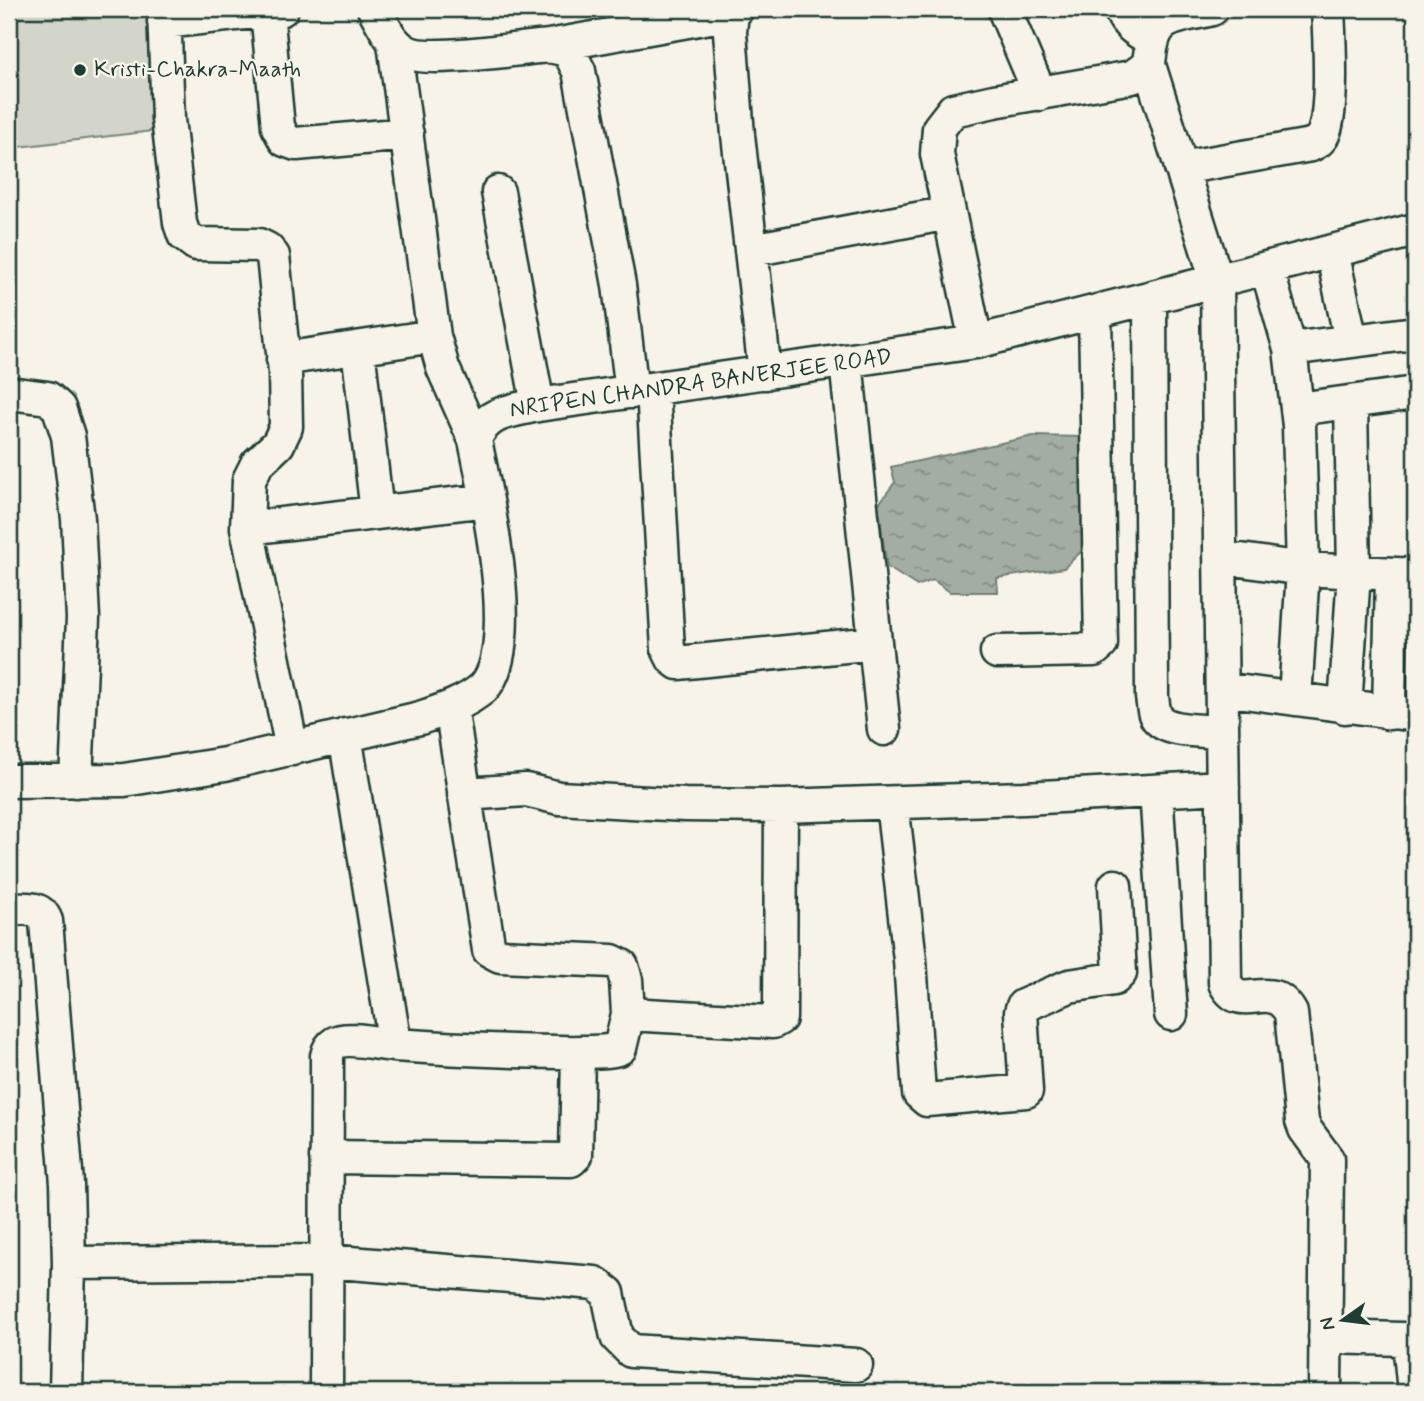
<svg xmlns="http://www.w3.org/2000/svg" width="1424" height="1401" font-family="Mynerve,sans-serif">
<defs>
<pattern id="water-ripples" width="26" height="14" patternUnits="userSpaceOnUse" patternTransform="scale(1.75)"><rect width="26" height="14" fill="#a4ada3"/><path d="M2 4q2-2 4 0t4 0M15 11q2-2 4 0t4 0" fill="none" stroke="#858e86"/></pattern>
</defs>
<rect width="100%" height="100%" fill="#f7f3e8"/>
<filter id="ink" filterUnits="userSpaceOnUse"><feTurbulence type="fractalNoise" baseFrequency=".0143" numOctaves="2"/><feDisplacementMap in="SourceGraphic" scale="14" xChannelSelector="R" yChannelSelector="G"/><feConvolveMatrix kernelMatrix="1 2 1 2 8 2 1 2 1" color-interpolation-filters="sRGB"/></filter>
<g filter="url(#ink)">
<path fill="#d3d5ca" stroke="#79897f" stroke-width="2" d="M9 9H151L152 131 9 148Z"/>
<path fill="url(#water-ripples)" stroke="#6f8077" stroke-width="2" d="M1033 436 1085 437 1092 541 1064 568 997 578 998 592H950L933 580 917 586 887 567 878 505 895 482 891 467Z"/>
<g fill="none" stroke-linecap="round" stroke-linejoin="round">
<defs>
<path id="minor" d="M164 9 168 119 180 223 184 235 196 244 259 245 267 249 273 256 285 372 286 427 278 444 257 464 249 480 247 528 292 749
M374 9C383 24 390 43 407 52 427 63 521 48 549 46L568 50 579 71 619 285 632 392
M737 9 732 13 730 32 738 135 765 373
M1004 9 1040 94
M1120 9C1126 25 1136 31 1151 39
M267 11 278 127 285 140 296 144 407 134
M164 22 282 9
M394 43 434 336 443 368 475 440
M549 46 732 13
M1149 65 1217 281 1225 983C1242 1017 1269 975 1291 1013L1302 1121 1305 1129 1327 1159 1325 1392
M1181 168 1311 145C1314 143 1318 142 1320 139 1335 125 1329 32 1328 9
M498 192 538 405
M751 250 949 213
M1332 251 1351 341
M1267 269 1290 349 1299 426 1303 569 1295 699
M1150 298 1152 697C1153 702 1153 709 1155 714 1162 733 1204 730 1222 732
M976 342 937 154 939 128 953 110 994 101 1132 77 1149 65C1153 14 1168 20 1212 9
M358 348 377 513
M1290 349 1415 333
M283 359 434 336
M846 361 884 729
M653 389 668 649 673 659 678 663 875 643
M9 393 48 398 59 408 68 436 78 519 83 618 76 781
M1298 409 1415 393
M247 528 487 500
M1220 557 1303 569 1415 575
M997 652 1094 650 1101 644 1095 313
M1222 689 1415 715
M451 707 489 950 500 956 612 961 622 966 626 980 628 1014
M1345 707 1354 573 1351 402
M1389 713 1392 575
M345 735 395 1045
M9 781 124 780 225 764 420 718C441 711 466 703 483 688 523 649 485 491 475 440 485 412 511 411 538 405L976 342 1415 230
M1156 791 1171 1014
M464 794 526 790 559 798 685 805 781 806 1024 798 1223 787
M892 803 910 960 919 1093 927 1100 1026 1091 1021 1012 1023 1006 1069 986 1114 979 1120 973 1115 886
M9 909C24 909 40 905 46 921L67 1184 69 1263 66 1392
M326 1157 571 1160 576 1155 578 1053
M69 1263 326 1261 595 1283 608 1293 617 1337 631 1351 856 1365
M1325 1337 1403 1339 1409 1341 1414 1392
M326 1392 327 1056C328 1051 330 1046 335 1043 347 1036 380 1044 394 1045 423 1047 608 1058 620 1048L628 1014 773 1022 780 1018 781 806"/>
</defs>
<use href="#minor" stroke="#1f3d34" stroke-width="37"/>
<use href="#minor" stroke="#f7f3e8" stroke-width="32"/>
</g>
</g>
<circle fill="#1f3d34" stroke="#f7f3e8" stroke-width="2.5" cx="80" cy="70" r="7"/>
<g text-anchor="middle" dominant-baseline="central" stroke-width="5" stroke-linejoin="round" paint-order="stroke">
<g font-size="23" fill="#1f3d34" stroke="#f7f3e8" text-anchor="start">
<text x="94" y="70">Kristi-Chakra-Maath</text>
</g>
<g font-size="23" fill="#1f3d34" stroke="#f7f3e8">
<text transform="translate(701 384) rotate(-8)">NRIPEN CHANDRA BANERJEE ROAD</text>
</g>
</g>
<rect width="1424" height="1401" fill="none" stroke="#f7f3e8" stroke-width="35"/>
<rect x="18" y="18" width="1389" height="1366" fill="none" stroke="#1f3d34" stroke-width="2.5" filter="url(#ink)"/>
<g transform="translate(1343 1320) rotate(256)" stroke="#f7f3e8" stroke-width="5" paint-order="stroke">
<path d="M0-5L12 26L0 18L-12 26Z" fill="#1f3d34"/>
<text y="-10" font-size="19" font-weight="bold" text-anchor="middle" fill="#1f3d34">N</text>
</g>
</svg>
